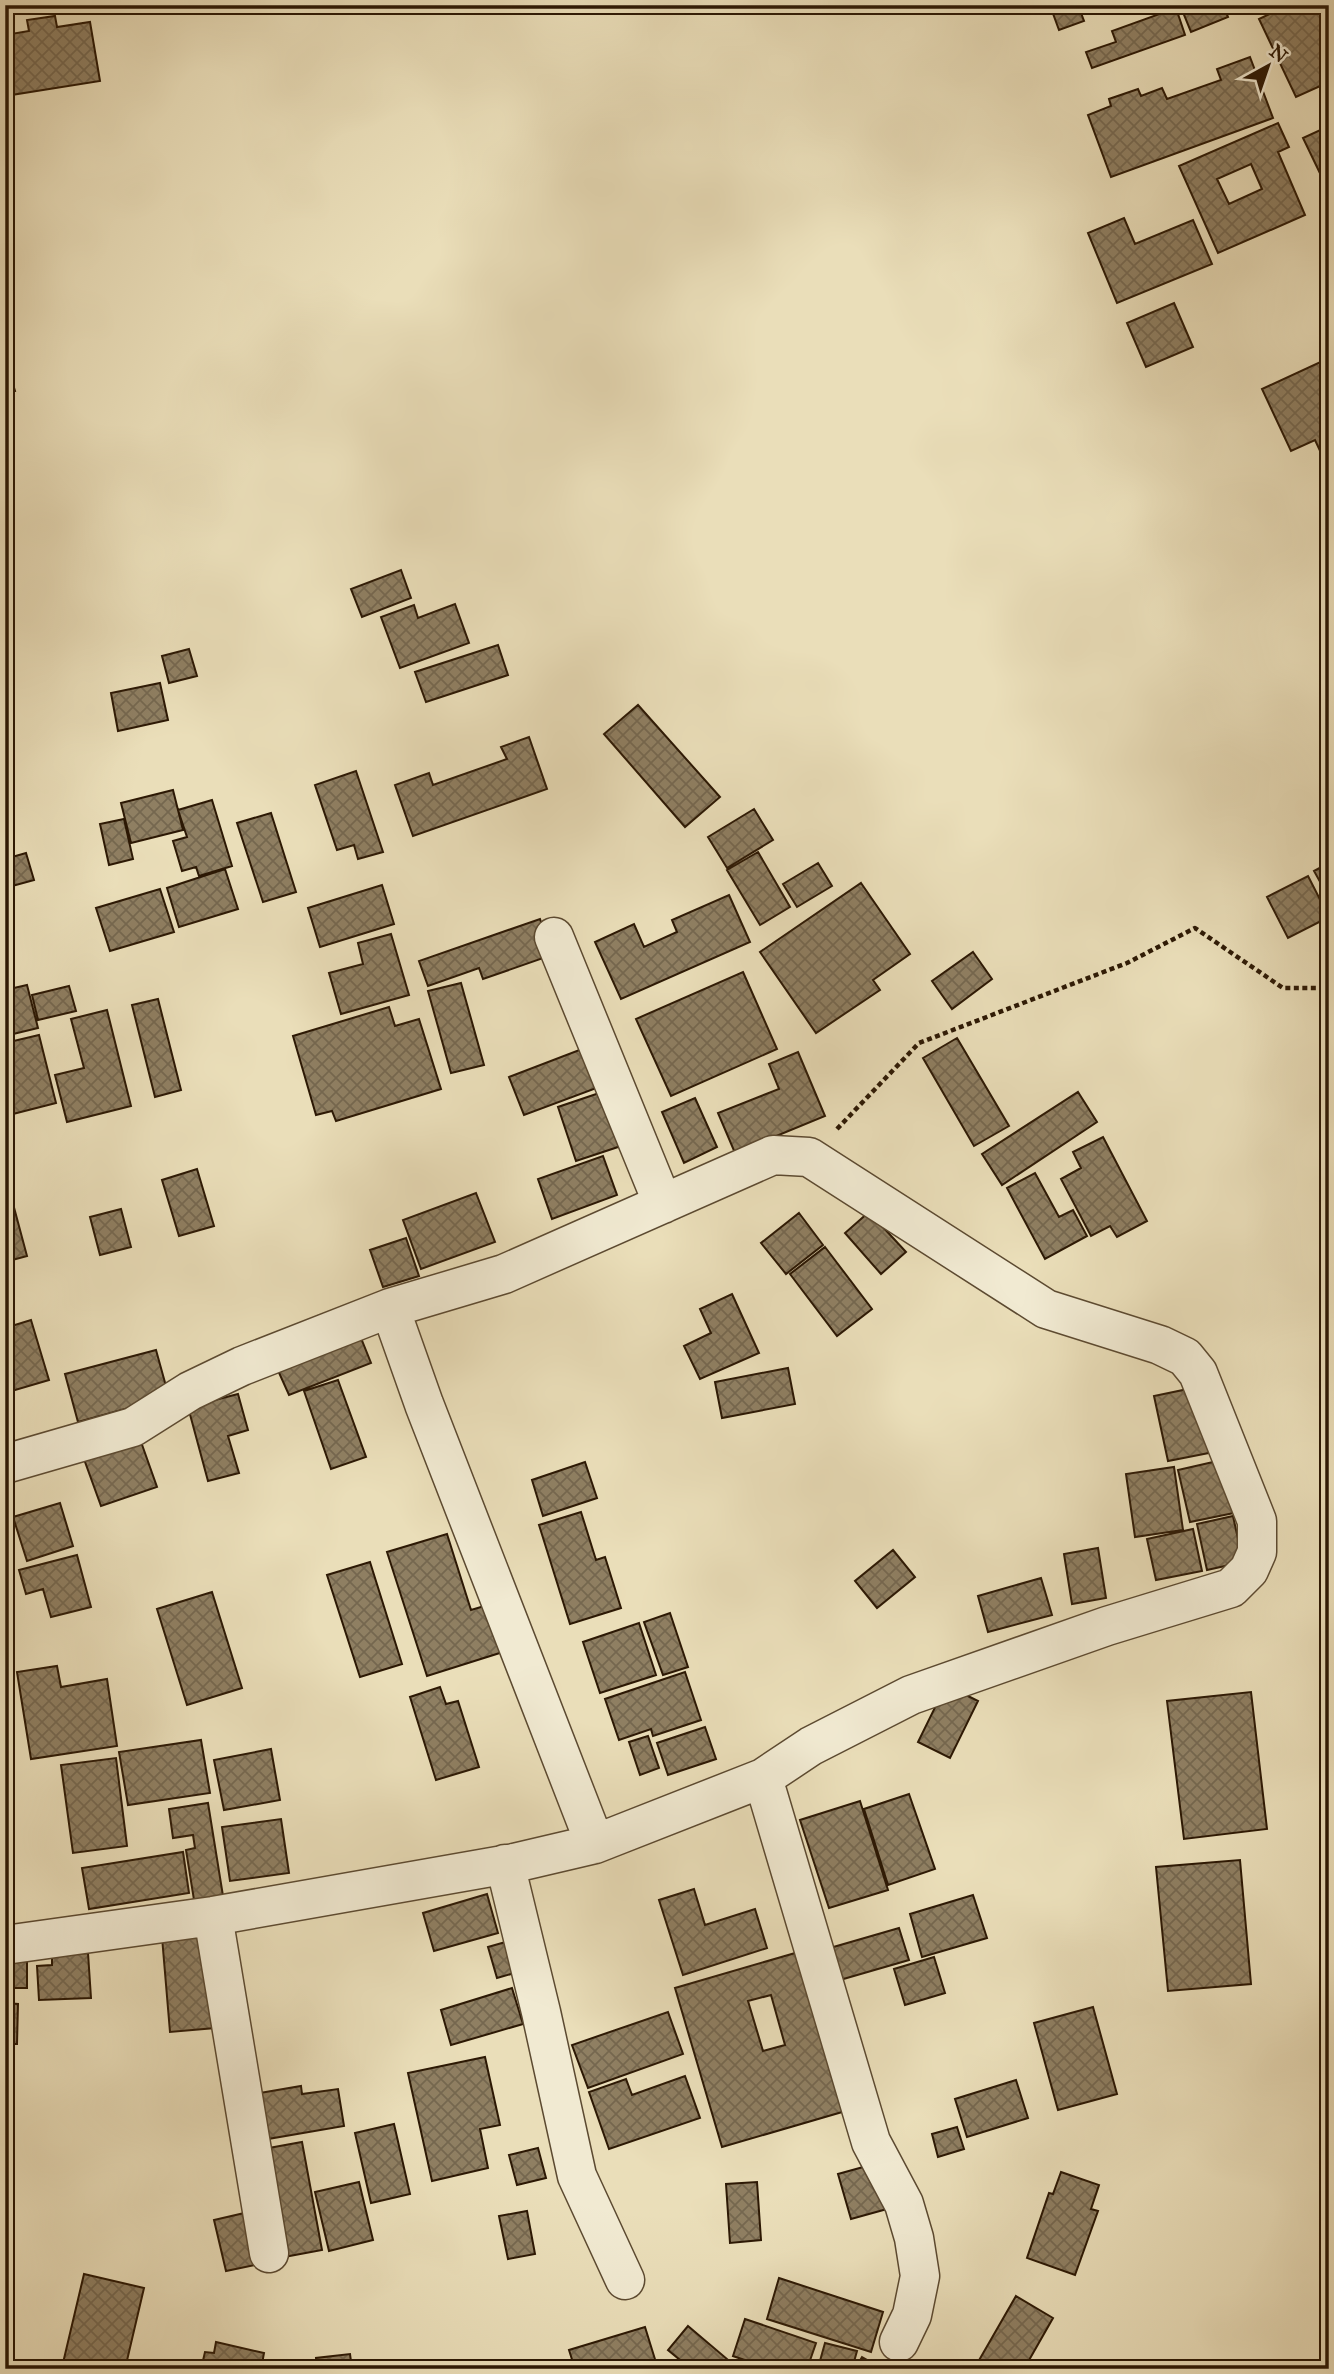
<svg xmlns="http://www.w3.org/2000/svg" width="1334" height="2374" viewBox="0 0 1334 2374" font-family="'IM FELL Great Primer',serif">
  <defs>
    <pattern id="building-cross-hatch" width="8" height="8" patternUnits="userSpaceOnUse" patternTransform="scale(1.75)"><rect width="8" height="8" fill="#8f7f62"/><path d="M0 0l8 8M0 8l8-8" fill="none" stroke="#75674f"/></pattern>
  </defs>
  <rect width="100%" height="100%" fill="#eadeb9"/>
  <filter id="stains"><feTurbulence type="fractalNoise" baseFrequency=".00286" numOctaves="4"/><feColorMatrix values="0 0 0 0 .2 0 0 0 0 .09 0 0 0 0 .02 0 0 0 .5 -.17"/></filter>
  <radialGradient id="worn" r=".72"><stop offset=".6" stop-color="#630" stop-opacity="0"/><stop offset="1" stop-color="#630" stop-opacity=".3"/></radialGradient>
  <path fill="url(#building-cross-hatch)" stroke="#2c1804" stroke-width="2" fill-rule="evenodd" d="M1058 5H1078L1084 21 1059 30 1051 8Z
    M1180 5H1223L1228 17 1191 32Z
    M1289 5H1329V82L1296 97 1259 19Z
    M1176 8 1185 35 1092 68 1086 52 1116 42 1112 31Z
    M55 16 57 27 90 22 100 81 5 96V35L29 31 27 20Z
    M1250 57 1273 118 1111 177 1088 115 1111 106 1109 99 1138 89 1141 96 1162 88 1167 99 1221 80 1217 69Z
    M1278 123 1289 147 1278 152 1305 215 1218 253 1179 166ZM1251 164 1262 189 1229 204 1217 179Z
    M1329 126V192L1303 138Z
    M1124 218 1135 244 1193 220 1212 264 1117 303 1088 233Z
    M1174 303 1193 347 1146 367 1127 323Z
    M5 357 15 391 5 393Z
    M1329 358V449L1321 453 1315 440 1291 451 1262 389Z
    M401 570 411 598 362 617 351 589Z
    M455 604 469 643 400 668 381 617 414 605 418 618Z
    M498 645 508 675 426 702 415 672Z
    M189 649 197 676 169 683 162 656Z
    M160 683 168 720 118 731 111 693Z
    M638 705 720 797 685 827 604 734Z
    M529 737 547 789 413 836 395 785 429 773 433 785 507 759 501 747Z
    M356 771 383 852 358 859 354 845 337 850 315 785Z
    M5 785 11 814 5 815Z
    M173 790 183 830 131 843 121 803Z
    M212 800 232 866 199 876 196 867 182 871 173 841 187 837 178 810Z
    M754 809 773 840 727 868 708 837Z
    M271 813 296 892 263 902 237 823Z
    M124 819 133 859 109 865 100 824Z
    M758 852 790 907 760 925 727 870Z
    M26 853 34 880 5 888V859Z
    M818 863 832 886 797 907 783 884Z
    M1329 863V898L1314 871Z
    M225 869 238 909 179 927 167 888Z
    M1308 876 1329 917 1288 938 1267 897Z
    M861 883 910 954 873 980 880 990 816 1033 760 952Z
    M382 885 394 924 320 947 308 908Z
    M160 889 174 932 110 951 96 908Z
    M729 895 750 942 621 999 595 942 634 924 644 947 677 932 672 920Z
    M540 919 552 955 483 979 479 968 428 986 419 961Z
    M391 934 409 995 341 1014 329 973 363 964 358 943Z
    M973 952 992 979 952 1009 932 981Z
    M743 972 777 1049 671 1096 636 1019Z
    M461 983 484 1065 451 1073 428 991Z
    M27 985 38 1028 5 1036V990Z
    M69 986 76 1011 38 1020 32 995Z
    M158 999 181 1090 155 1097 132 1005Z
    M389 1007 395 1026 419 1019 441 1089 336 1121 332 1111 316 1115 293 1036Z
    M107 1010 131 1106 67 1122 55 1075 84 1068 71 1019Z
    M39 1035 56 1103 9 1115 5 1100V1043Z
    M957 1038 1009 1126 974 1146 923 1058Z
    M595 1044 610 1083 524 1115 509 1077Z
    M798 1052 825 1116 735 1153 718 1113 779 1089 769 1064Z
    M611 1089 630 1143 576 1161 558 1107Z
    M1078 1092 1097 1122 1002 1185 982 1154Z
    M695 1098 717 1147 684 1163 662 1112Z
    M1103 1137 1147 1221 1117 1237 1110 1226 1091 1236 1061 1179 1081 1168 1073 1152Z
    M603 1156 617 1195 552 1219 538 1179Z
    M197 1169 214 1226 179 1236 162 1180Z
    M1035 1173 1059 1217 1073 1210 1087 1236 1045 1259 1007 1188Z
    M8 1185 27 1256 5 1262V1186Z
    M476 1193 495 1242 421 1269 403 1220Z
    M121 1209 131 1247 100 1255 90 1217Z
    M869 1212 906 1252 881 1274 845 1233Z
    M799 1213 823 1245 786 1274 761 1243Z
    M406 1238 419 1276 383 1287 370 1250Z
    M825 1247 872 1309 837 1336 790 1274Z
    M732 1294 759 1353 700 1379 684 1346 711 1333 700 1309Z
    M31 1320 49 1380 5 1393V1328Z
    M359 1333 371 1363 289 1395 276 1366Z
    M156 1350 169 1397 78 1422 65 1374Z
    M788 1368 795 1404 722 1418 715 1382Z
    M338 1380 366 1457 331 1469 304 1391Z
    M1188 1389 1214 1452 1168 1461 1154 1396Z
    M238 1394 248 1430 228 1436 239 1473 208 1481 188 1407Z
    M140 1439 157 1487 101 1506 84 1459Z
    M1222 1460 1234 1513 1190 1522 1178 1470Z
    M585 1462 597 1498 543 1516 532 1480Z
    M1174 1467 1183 1530 1135 1537 1126 1474Z
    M60 1503 73 1546 27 1561 13 1517Z
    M581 1512 596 1560 605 1557 621 1608 570 1624 539 1525Z
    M1233 1516 1243 1562 1207 1570 1197 1524Z
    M1193 1529 1202 1571 1156 1580 1147 1539Z
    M447 1534 471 1610 491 1604 506 1651 427 1676 387 1552Z
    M1098 1548 1106 1598 1072 1604 1064 1554Z
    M893 1550 915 1577 877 1608 855 1581Z
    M77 1555 91 1607 51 1617 43 1589 26 1594 19 1570Z
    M370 1562 402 1664 360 1677 327 1575Z
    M1041 1578 1052 1615 988 1632 978 1596Z
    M212 1592 242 1688 187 1705 157 1609Z
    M670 1613 688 1667 663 1675 644 1622Z
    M639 1623 656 1675 600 1693 583 1642Z
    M57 1666 61 1687 107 1679 117 1746 31 1759 17 1672Z
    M685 1672 701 1720 653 1736 651 1729 619 1740 605 1699Z
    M946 1685 978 1701 950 1758 918 1742Z
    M440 1687 446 1704 458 1701 479 1767 436 1780 410 1697Z
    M1251 1692 1267 1829 1184 1839 1167 1701Z
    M705 1727 716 1759 668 1775 657 1743Z
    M648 1736 659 1768 640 1775 629 1742Z
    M201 1740 210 1793 128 1805 119 1752Z
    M271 1749 280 1800 224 1810 214 1760Z
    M116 1758 127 1846 73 1853 61 1765Z
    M909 1794 935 1869 888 1885 864 1809Z
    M860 1801 888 1890 829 1908 800 1820Z
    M208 1803 223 1896 194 1900 186 1850 195 1848 193 1835 173 1838 169 1809Z
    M281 1819 289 1873 230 1881 222 1827Z
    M183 1852 189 1893 89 1909 82 1868Z
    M1240 1860 1251 1984 1168 1991 1156 1867Z
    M694 1889 705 1925 755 1909 767 1948 683 1975 659 1900Z
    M487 1894 498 1933 434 1951 423 1913Z
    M973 1895 987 1938 922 1957 910 1914Z
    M899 1928 909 1960 840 1980 830 1948Z
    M206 1933 215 2028 170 2032 162 1937Z
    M509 1941 518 1972 497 1978 488 1947Z
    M802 1951 849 2110 722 2147 675 1988ZM771 1995 785 2045 763 2051 748 2001Z
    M88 1953 91 1998 39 2000 37 1966 52 1965V1955Z
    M27 1954V1988H5V1955Z
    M934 1957 945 1993 905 2005 894 1969Z
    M512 1988 523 2024 451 2045 441 2010Z
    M5 2003 18 2004 17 2044H5Z
    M1093 2007 1117 2094 1058 2110 1034 2023Z
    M668 2012 683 2054 588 2088 572 2045Z
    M485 2057 500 2125 480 2129 488 2168 432 2181 408 2073Z
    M685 2076 700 2118 609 2149 589 2092 626 2079 632 2095Z
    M1016 2080 1028 2118 967 2137 955 2099Z
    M301 2086 302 2094 338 2089 344 2126 262 2140 254 2094Z
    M394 2124 410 2194 371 2203 355 2133Z
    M957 2127 964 2149 938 2157 932 2134Z
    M302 2142 322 2250 284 2257 263 2149Z
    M538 2148 546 2178 517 2185 509 2155Z
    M874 2164 887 2209 851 2219 838 2174Z
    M1061 2172 1099 2185 1091 2209 1098 2211 1075 2275 1027 2258 1049 2193 1053 2194Z
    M359 2182 373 2240 329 2251 315 2192Z
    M757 2182 761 2240 730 2243 726 2184Z
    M253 2211 264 2263 226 2271 214 2220Z
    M527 2211 535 2254 508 2259 499 2216Z
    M84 2274 144 2288 125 2369H87L63 2363Z
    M779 2278 883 2312 871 2352 767 2319Z
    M1016 2296 1053 2318 1024 2369H974Z
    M745 2319 816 2343 807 2369H771L733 2356Z
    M688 2326 727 2359 718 2369H691L668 2350Z
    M645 2327 658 2369H575L569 2350Z
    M216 2342 264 2353 261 2369H201L205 2352 214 2353Z
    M825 2343 857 2351 852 2369 818 2368Z
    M350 2354 352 2369H317L316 2358Z
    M862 2357 883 2369H855Z"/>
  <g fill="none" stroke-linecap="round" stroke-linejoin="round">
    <g stroke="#5c4a31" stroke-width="41">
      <path id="minor" d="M554 937 663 1204
        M5 1464 133 1427 190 1391 242 1366 390 1308
        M763 1778 871 2142 904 2204 914 2238 920 2276 912 2315 899 2342
        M505 1864 541 2012 577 2176 625 2280
        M213 1916 269 2253
        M5 1945 213 1916 514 1863 595 1844 763 1778 811 1746 911 1695 1107 1626 1231 1588 1249 1570 1257 1552V1521L1198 1373 1185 1357 1160 1345 1046 1309 809 1157 773 1155 504 1274 390 1308 424 1404 595 1844"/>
    </g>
    <path stroke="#2c1804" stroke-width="4.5" stroke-dasharray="5 3.5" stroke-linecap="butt" d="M837 1129 919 1043 1127 963 1195 928 1283 988H1329"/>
    <use href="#minor" stroke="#f1ead2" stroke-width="38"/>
  </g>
  <rect width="1334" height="2374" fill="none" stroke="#eadeb9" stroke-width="28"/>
  <rect x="7" y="7" width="1320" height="2360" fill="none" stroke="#2c1804" stroke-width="3.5"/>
  <rect x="14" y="14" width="1306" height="2346" fill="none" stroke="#2c1804" stroke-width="2"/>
  <g transform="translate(1268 66) rotate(40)" stroke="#f1ead2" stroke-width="5" paint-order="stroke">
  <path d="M0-5L12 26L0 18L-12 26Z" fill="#2c1804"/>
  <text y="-10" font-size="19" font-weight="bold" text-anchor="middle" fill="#2c1804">N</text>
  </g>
  <rect width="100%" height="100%" filter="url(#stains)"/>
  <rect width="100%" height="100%" fill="url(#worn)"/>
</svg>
